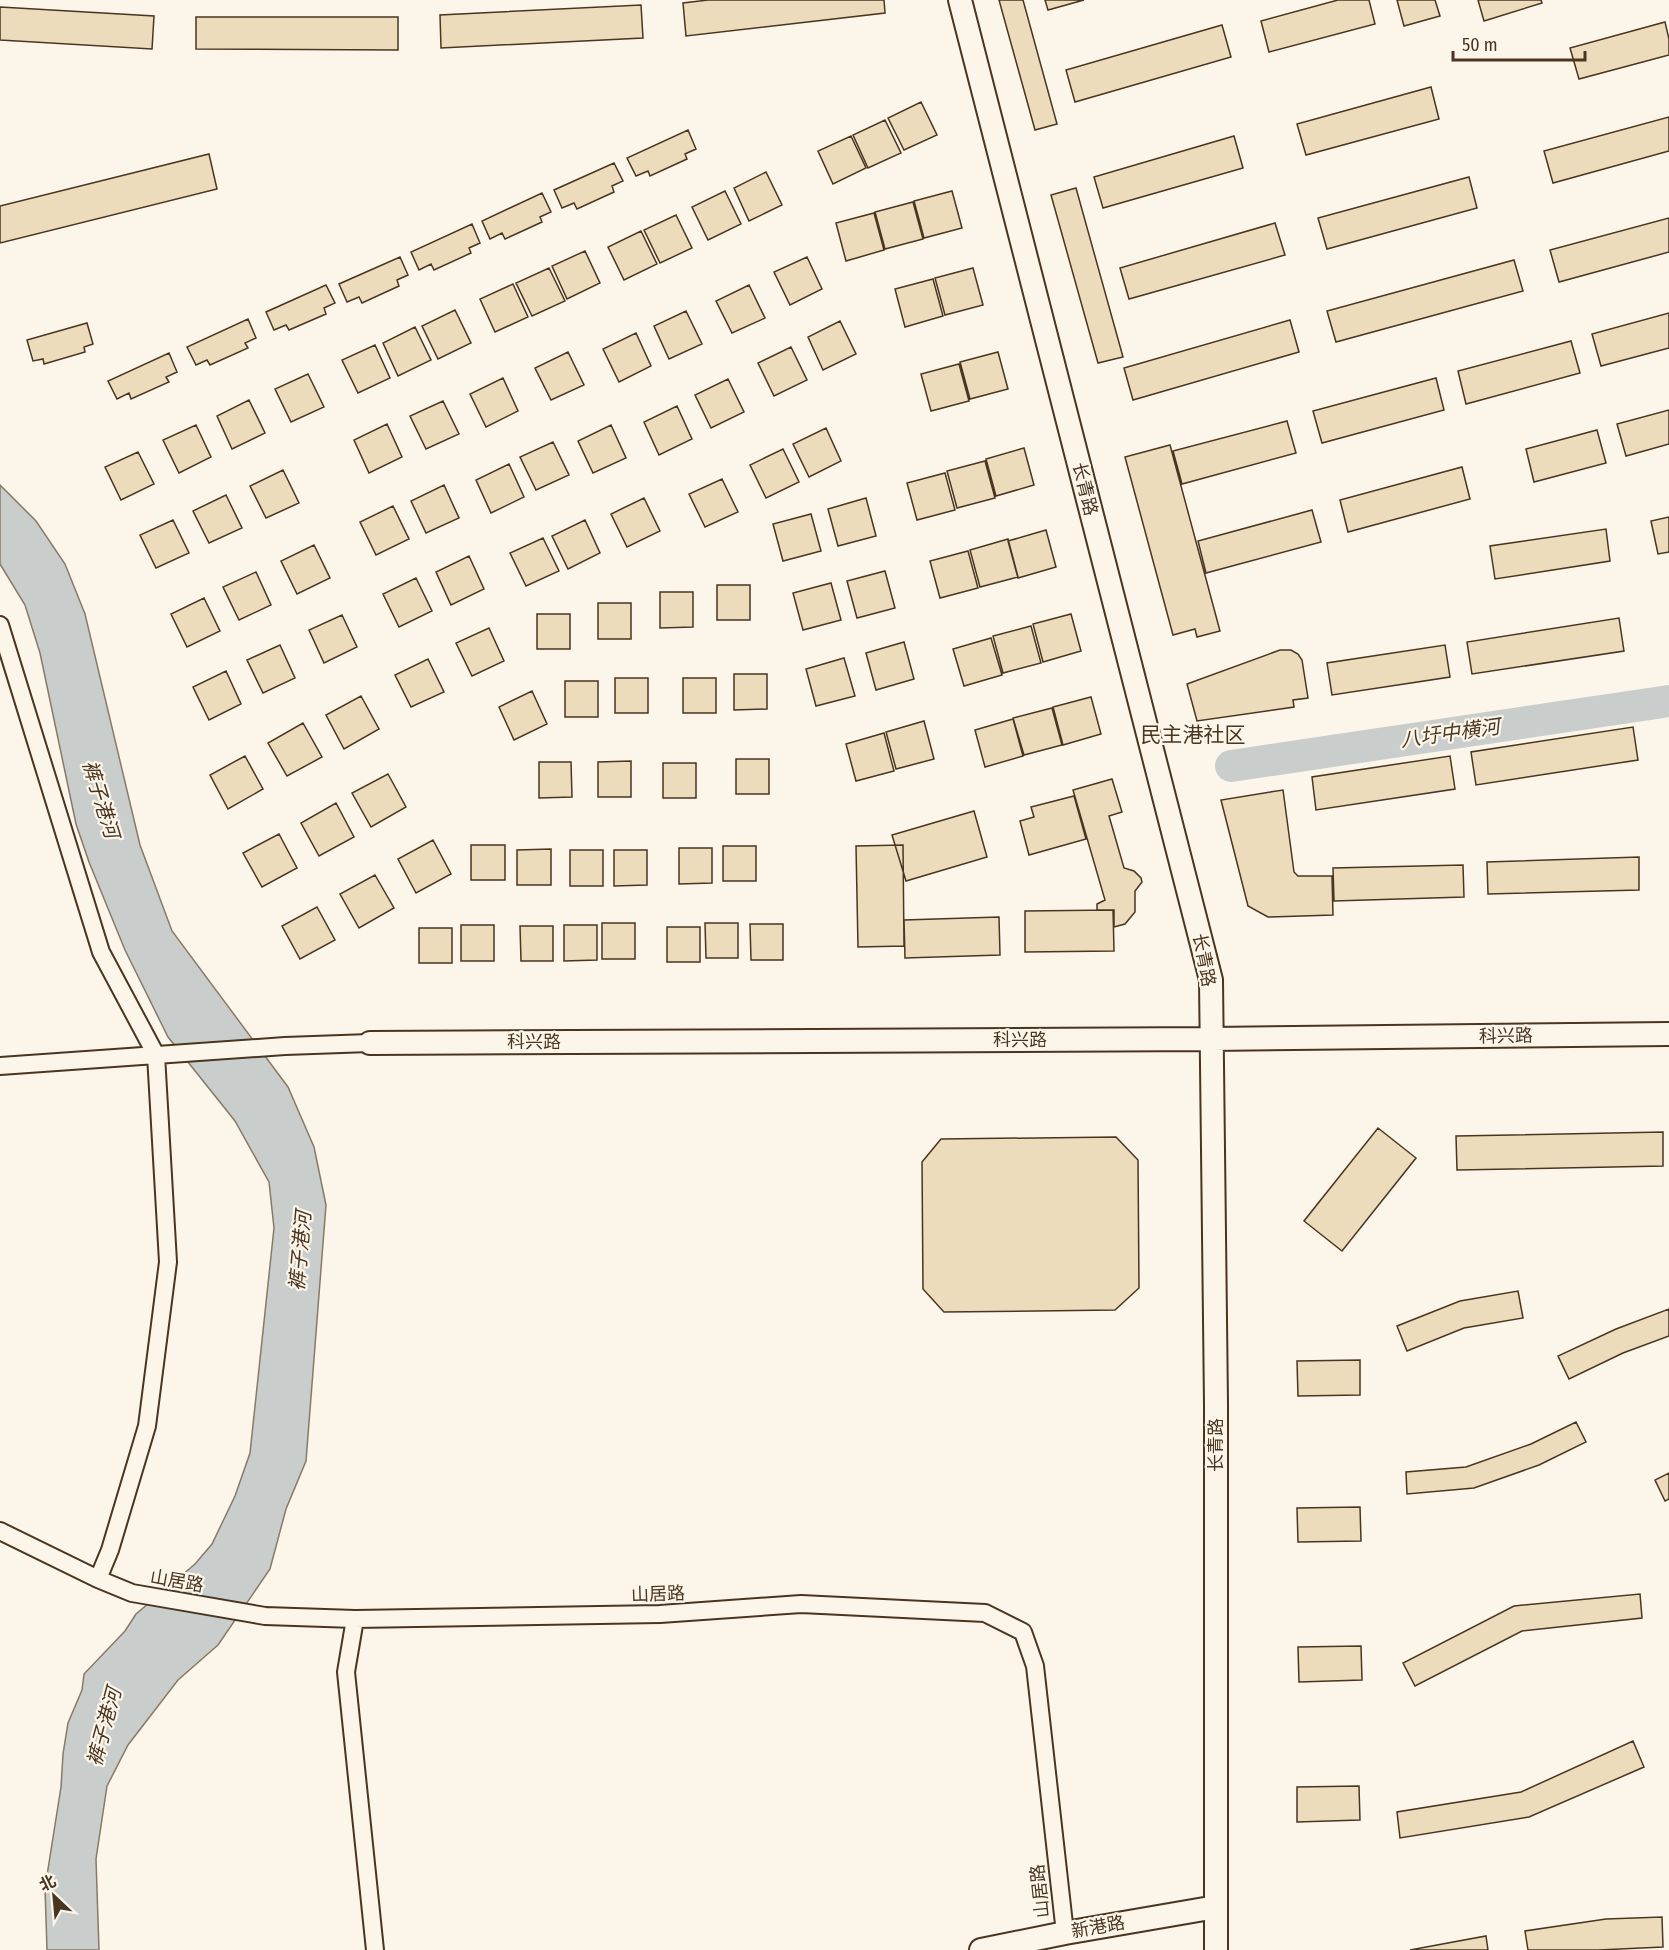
<svg xmlns="http://www.w3.org/2000/svg" width="1669" height="1950" viewBox="0 0 1669 1950" font-family="'Fira Sans Condensed','Noto Sans SC',sans-serif">
  <rect width="100%" height="100%" fill="#fbf6e9"/>
  <path fill="#c9cecd" stroke="#887966" stroke-width="1.5" d="M0 485 36 521 65 564 85 614 140 845 172 931 288 1087 314 1147 326 1205 306 1461 286 1509 270 1569 218 1645 178 1680 128 1745 107 1786 96 1859 99 1950H47L45 1888 61 1787 63 1754 68 1723 82 1690 84 1674 125 1631 136 1614 195 1564 212 1544 235 1496 250 1453 274 1228 269 1182 235 1121 168 1037 125 950 89 862 76 824 40 653 25 605 0 564Z"/>
  <g fill="none" stroke-linecap="round" stroke-linejoin="round">
    <path stroke="#c9cecd" stroke-width="32" d="M1231 766 1669 701"/>
  </g>
  <path fill="#ecdcbc" stroke="#4a3520" stroke-width="1.5" d="M708 0H884L885 13 686 36 683 3Z
    M999 0H1023L1057 124 1035 130Z
    M1045 0H1084L1048 10Z
    M1338 0H1369L1375 24 1269 52 1261 21Z
    M1397 0H1435L1440 16 1404 26Z
    M1478 0H1541L1542 3 1484 21Z
    M641 5 643 38 441 48 440 15Z
    M0 7 154 16 152 49 0 40Z
    M196 17H398V50L196 49Z
    M1665 22 1669 39V55L1579 79 1570 48Z
    M1222 25 1231 57 1075 102 1066 70Z
    M1431 87 1439 119 1306 155 1297 124Z
    M921 102 937 135 904 150 888 118Z
    M1669 117V151L1553 183 1544 151Z
    M885 120 901 153 868 168 853 135Z
    M688 130 696 149 685 154 687 159 650 176 648 171 636 176 627 158Z
    M851 136 866 168 833 184 818 151Z
    M1234 136 1243 168 1103 208 1094 177Z
    M209 154 217 189 0 243V206Z
    M614 163 623 181 612 186 614 192 577 209 574 203 562 208 554 190Z
    M766 172 782 205 749 221 734 188Z
    M1469 177 1477 208 1327 249 1318 218Z
    M1076 188 1123 357 1098 363 1051 195Z
    M725 191 741 224 708 240 692 207Z
    M952 191 962 228 924 238 914 201Z
    M542 193 551 212 540 217 542 222 505 239 502 233 490 239 482 221Z
    M913 202 923 239 885 249 875 212Z
    M874 213 884 250 846 261 836 223Z
    M676 215 692 248 660 263 644 230Z
    M1669 218V252L1559 282 1550 250Z
    M1275 223 1285 255 1129 299 1120 268Z
    M472 224 480 243 469 248 471 253 434 270 431 264 419 270 411 252Z
    M641 231 657 264 624 280 608 247Z
    M585 251 600 283 567 299 552 266Z
    M400 257 408 275 397 280 399 286 362 303 359 297 347 302 339 284Z
    M807 257 822 289 790 305 774 272Z
    M1514 260 1523 291 1336 342 1327 311Z
    M549 268 565 301 532 316 516 283Z
    M973 268 983 305 945 315 935 278Z
    M933 279 943 316 905 327 895 289Z
    M513 284 528 317 495 332 480 299Z
    M326 285 335 303 324 308 326 314 289 330 286 325 274 330 266 312Z
    M749 285 765 318 732 333 716 301Z
    M455 310 471 343 438 359 422 326Z
    M686 311 702 344 669 359 654 326Z
    M1669 313V348L1601 366 1592 334Z
    M248 319 256 338 245 343 248 348 210 365 207 360 196 365 187 347Z
    M1290 320 1299 352 1133 400 1124 368Z
    M840 321 856 354 823 370 808 337Z
    M87 323 93 344 84 347 85 352 44 364 43 359 33 361 27 340Z
    M415 327 431 360 398 376 383 343Z
    M636 333 651 366 619 382 603 349Z
    M1571 341 1580 373 1466 404 1458 371Z
    M375 345 390 378 358 393 342 360Z
    M791 347 807 380 774 396 758 363Z
    M568 352 584 385 551 400 535 368Z
    M998 352 1008 389 970 399 960 362Z
    M169 353 177 372 166 377 169 382 131 399 129 393 117 399 108 381Z
    M959 364 969 401 931 411 921 374Z
    M308 374 324 407 291 422 275 389Z
    M503 378 518 411 486 427 470 394Z
    M1436 378 1444 410 1322 443 1313 411Z
    M728 379 744 412 711 428 695 395Z
    M249 400 265 433 232 449 217 416Z
    M443 401 459 434 426 449 410 416Z
    M677 406 692 439 659 455 644 422Z
    M1669 410V444L1626 456 1617 424Z
    M1287 421 1296 453 1182 484 1173 451Z
    M387 424 402 457 369 473 354 440Z
    M196 425 211 457 179 473 163 440Z
    M611 425 626 458 593 473 578 441Z
    M826 428 841 461 809 477 793 444Z
    M1597 430 1606 463 1534 482 1526 449Z
    M553 442 569 475 536 490 520 457Z
    M1170 445 1220 631 1197 637 1195 629 1173 635 1125 457Z
    M1024 448 1034 485 996 496 986 459Z
    M783 449 799 482 766 498 750 465Z
    M138 452 154 484 121 500 105 467Z
    M985 461 995 498 957 508 947 471Z
    M509 464 524 497 491 513 476 480Z
    M1462 467 1470 499 1348 532 1340 500Z
    M283 470 299 503 266 518 250 486Z
    M945 473 955 510 917 520 907 483Z
    M722 479 738 512 705 527 689 494Z
    M444 485 459 518 426 533 411 501Z
    M226 495 242 528 209 543 193 511Z
    M644 498 660 531 627 547 611 514Z
    M866 498 876 536 838 546 828 509Z
    M393 506 409 539 376 555 360 522Z
    M1312 510 1321 542 1206 573 1198 541Z
    M811 514 821 551 783 561 773 524Z
    M1669 517V552L1658 554 1651 521Z
    M173 520 189 553 156 568 140 535Z
    M585 520 600 553 568 569 552 536Z
    M1606 529 1610 561 1495 579 1490 546Z
    M1046 530 1056 567 1018 578 1008 541Z
    M543 538 559 571 526 586 510 553Z
    M1008 539 1018 577 980 587 970 550Z
    M314 545 330 578 297 594 281 561Z
    M968 551 978 588 940 598 930 561Z
    M469 556 484 589 451 605 436 572Z
    M885 571 895 608 857 618 847 581Z
    M256 572 271 605 239 620 223 587Z
    M416 578 432 611 399 627 383 594Z
    M831 583 841 620 803 630 793 593Z
    M717 585H750V620H717Z
    M660 592H693V627L660 628Z
    M204 598 220 631 187 647 171 614Z
    M598 603H631V639H598Z
    M537 614H570V649H537Z
    M1071 614 1081 651 1043 662 1033 624Z
    M342 615 357 647 324 663 309 630Z
    M1619 618 1624 651 1472 674 1467 642Z
    M1031 626 1041 663 1003 673 993 636Z
    M489 628 504 661 472 676 456 643Z
    M991 638 1002 675 964 686 953 649Z
    M904 642 914 679 876 690 866 653Z
    M280 645 295 678 263 693 247 660Z
    M1445 645 1450 677 1332 695 1327 663Z
    M1280 650H1291L1298 654 1302 660 1308 698 1293 700 1294 707 1197 721 1187 684Z
    M844 658 855 696 816 706 806 669Z
    M428 659 444 692 411 707 395 675Z
    M226 671 241 704 209 720 193 687Z
    M734 674H767V709L734 710Z
    M615 678H648V713H615Z
    M683 678H716V713H683Z
    M565 681H598V717H565Z
    M532 691 547 724 514 740 499 707Z
    M361 696 379 729 344 749 326 715Z
    M1091 697 1101 734 1063 745 1053 707Z
    M1052 708 1062 745 1024 755 1013 718Z
    M1013 719 1023 756 985 767 975 730Z
    M924 721 934 759 896 769 886 732Z
    M303 723 322 757 287 776 268 743Z
    M1633 727 1638 760 1476 785 1471 752Z
    M884 733 894 771 856 781 846 744Z
    M245 756 263 789 228 809 210 775Z
    M1450 756 1455 789 1316 810 1312 777Z
    M736 759H769V794H736Z
    M631 761V797H598V762Z
    M539 762H571L572 797 539 798Z
    M663 763H696V798H663Z
    M388 774 406 807 371 827 352 793Z
    M1112 779 1122 812 1109 816 1124 868 1134 871 1141 878 1142 882 1135 891V912L1125 924 1114 927V910H1097V904L1105 900 1073 790Z
    M1283 790 1294 872 1298 876H1332L1333 915 1268 917 1248 906 1221 800Z
    M1074 796 1086 839 1029 855 1020 821 1034 817 1031 807Z
    M336 803 354 837 319 856 301 823Z
    M974 811 987 857 906 881 892 835Z
    M279 834 297 868 262 887 243 853Z
    M433 840 451 874 416 893 398 859Z
    M471 845H505V880H471Z
    M903 845 904 946 858 947 856 846Z
    M723 846H756V881H723Z
    M679 848H712V883L679 884Z
    M551 849V885H517V850Z
    M570 850H603V886H570Z
    M614 850H647V885L614 886Z
    M1639 857V890L1488 894 1487 862Z
    M1463 865 1464 897 1334 901 1333 868Z
    M375 875 394 908 359 928 340 894Z
    M317 907 335 940 300 959 282 926Z
    M1113 910 1114 951 1025 952V911Z
    M999 917 1000 955 905 958 904 920Z
    M602 923H635V959H602Z
    M705 923H738V958H706Z
    M750 924H783V960H751Z
    M461 925H494V961H461Z
    M564 925H597V960L564 961Z
    M520 926H553V961H521Z
    M667 927H700V962H667Z
    M419 928H452V963H419Z
    M1378 1128 1416 1158 1342 1251 1304 1221Z
    M1663 1132V1166L1457 1170 1456 1136Z
    M1116 1137 1138 1160 1139 1288 1115 1310 944 1312 923 1289 922 1162 941 1139Z
    M1518 1291 1523 1318 1464 1328 1407 1351 1397 1326 1460 1301Z
    M1669 1309V1336L1623 1353 1569 1379 1558 1356 1616 1329Z
    M1360 1360V1395L1298 1396 1297 1361Z
    M1576 1422 1586 1442 1539 1465 1474 1488 1407 1494 1406 1472 1466 1467 1531 1444Z
    M1669 1473V1499L1665 1501 1655 1480Z
    M1360 1507 1361 1541 1298 1542 1297 1508Z
    M1640 1594 1642 1618 1522 1631 1415 1686 1403 1663 1514 1606Z
    M1361 1646 1362 1680 1299 1682 1298 1647Z
    M1633 1741 1644 1767 1529 1817 1400 1838 1397 1812 1521 1792Z
    M1359 1786 1360 1820 1297 1822V1787Z
    M1662 1917 1663 1947 1598 1950H1528L1525 1931 1606 1919Z
    M1486 1936 1488 1950H1410Z"/>
  <g fill="none" stroke-linecap="round" stroke-linejoin="round">
    <g stroke="#4a3520" stroke-width="20">
      <path id="street" d="M0 625 101 952 156 1055 168 1262 147 1426 110 1550 98 1579
        M0 1066 285 1046 370 1043
        M0 1531 98 1579 132 1593 265 1616 355 1619 660 1614 801 1604 985 1613 1023 1632 1035 1666 1065 1933
        M355 1619 346 1672 375 1950"/>
    </g>
    <g stroke="#4a3520" stroke-width="26">
      <path id="secondary" d="M960 0 1211 980 1216 1404V1950
        M370 1043 1212 1039 1669 1034
        M981 1950 1065 1933 1216 1907"/>
    </g>
    <use href="#street" stroke="#fbf6e9" stroke-width="16"/>
    <use href="#secondary" stroke="#fbf6e9" stroke-width="22"/>
  </g>
  <g text-anchor="middle" stroke-width="4.5" stroke-linejoin="round" paint-order="stroke">
    <g font-size="18" fill="#4a3520" stroke="#fbf6e9">
      <text transform="translate(1085 489) rotate(76)" y="6">长青路</text>
      <text transform="translate(1204 960) rotate(79)" y="6">长青路</text>
      <text transform="translate(1506 1036) rotate(-1)" y="6">科兴路</text>
      <text x="1020" y="1046">科兴路</text>
      <text x="534" y="1048">科兴路</text>
      <text transform="translate(1216 1445) rotate(-90)" y="6">长青路</text>
      <text transform="translate(177 1581) rotate(10)" y="6">山居路</text>
      <text transform="translate(658 1594) rotate(-2)" y="6">山居路</text>
      <text transform="translate(1040 1891) rotate(-96)" y="6">山居路</text>
      <text transform="translate(1098 1927) rotate(-10)" y="6">新港路</text>
    </g>
    <g font-size="20" font-style="italic" fill="#4a3520" stroke="#fbf6e9">
      <text transform="translate(1450 733) rotate(-8)" y="7">八圩中横河</text>
      <text transform="translate(101 799) rotate(73)" y="7">裤子港河</text>
      <text transform="translate(300 1251) rotate(-85)" y="7">裤子港河</text>
      <text transform="translate(104 1727) rotate(-75)" y="7">裤子港河</text>
    </g>
    <g font-size="21" fill="#4a3520" stroke="#fbf6e9">
      <text x="1193" y="742">民主港社区</text>
    </g>
  </g>
  <g transform="translate(54 1896) rotate(334)" stroke="#fbf6e9" stroke-width="4.5" paint-order="stroke">
  <path d="M0-4.5L10 22L0 15L-10 22Z" fill="#4a3520"/>
  <text y="-9" font-size="16" font-weight="bold" text-anchor="middle" fill="#4a3520">北</text>
  </g>
  <path d="M1453 51v9h132v-9" fill="none" stroke="#4a3520" stroke-width="3"/>
  <text x="1462" y="51" font-size="18" fill="#4a3520" stroke="#fbf6e9" stroke-width="4.5" paint-order="stroke">50 m</text>
</svg>
